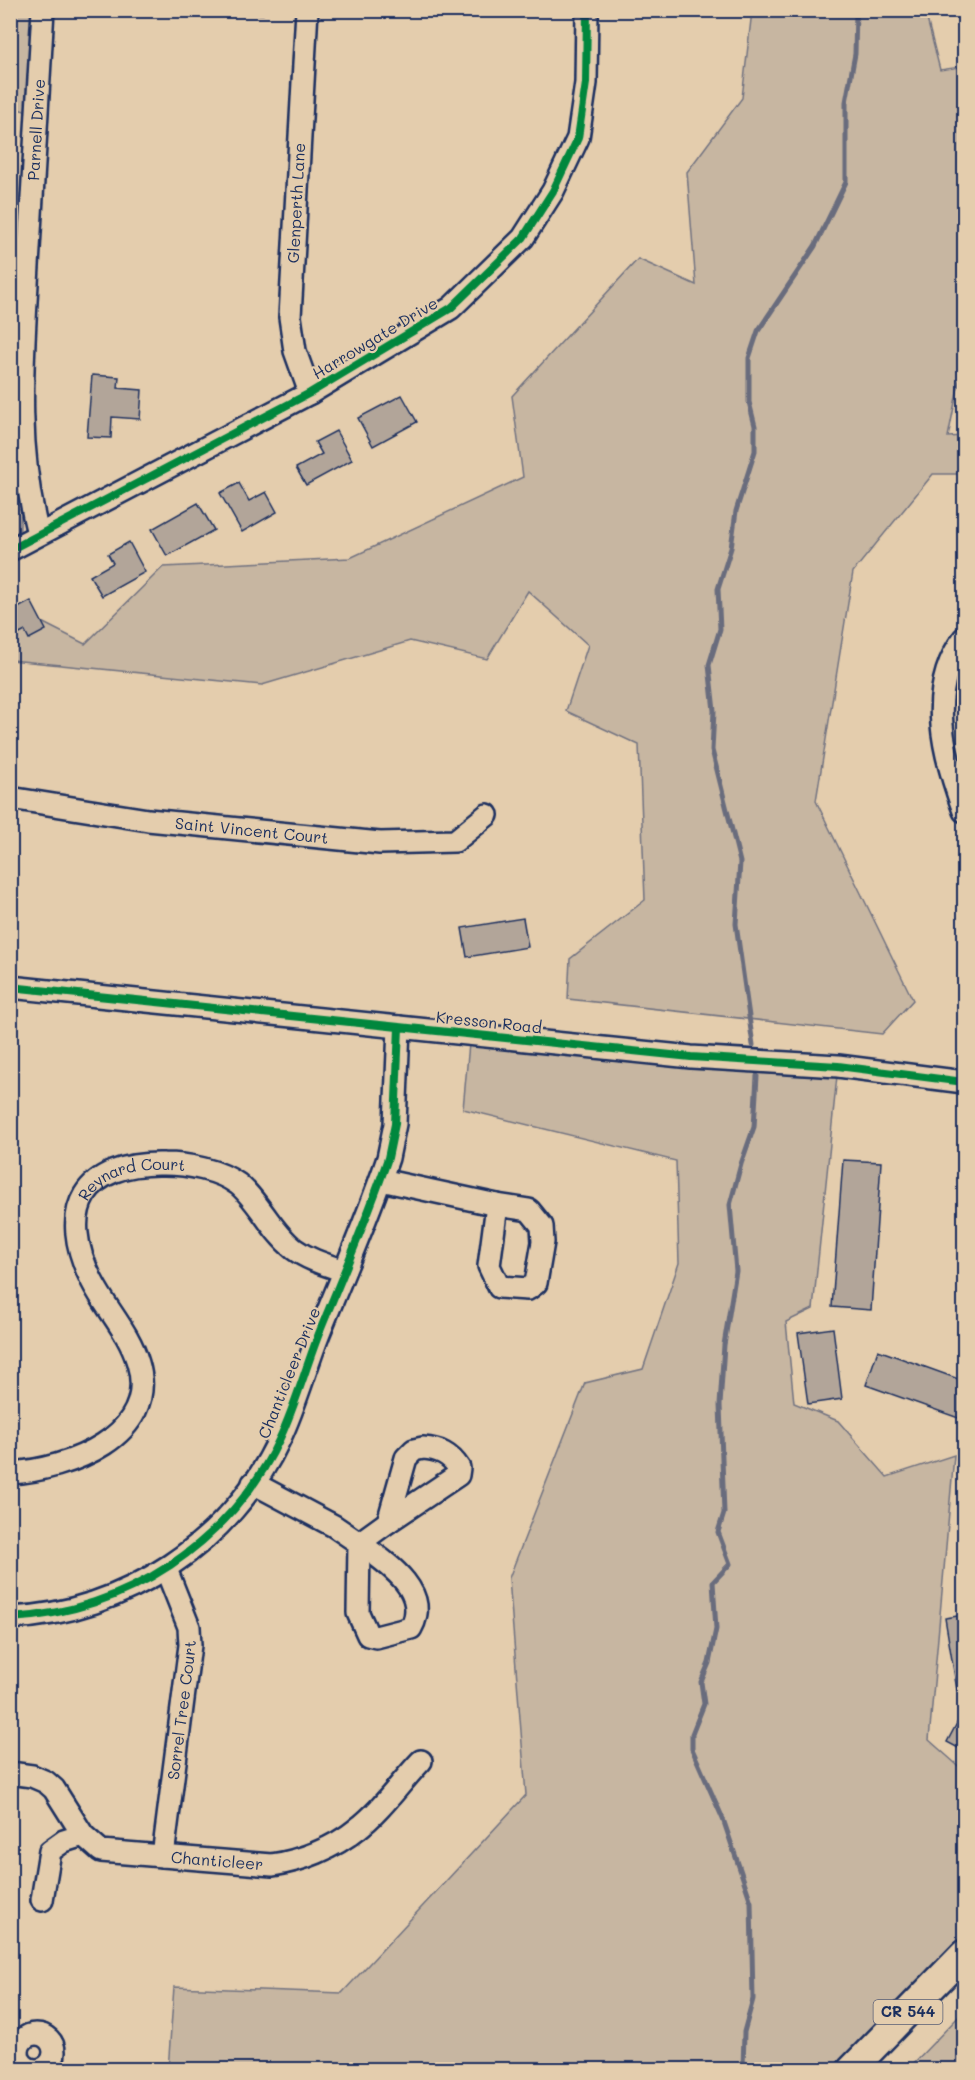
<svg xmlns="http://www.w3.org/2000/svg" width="975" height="2080" viewBox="0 0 975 2080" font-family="Mali,sans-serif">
  <rect width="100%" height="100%" fill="#e4cdad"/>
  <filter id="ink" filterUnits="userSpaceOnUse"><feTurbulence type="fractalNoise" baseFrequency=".0167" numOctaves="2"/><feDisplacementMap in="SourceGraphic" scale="12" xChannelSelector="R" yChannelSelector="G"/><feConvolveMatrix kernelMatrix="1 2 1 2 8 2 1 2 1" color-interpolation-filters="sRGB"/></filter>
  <g filter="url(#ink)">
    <path fill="#c7b6a1" stroke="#717280" stroke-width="1.5" d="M10 11H35L38 115 11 107Z
      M752 11H925L940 70 960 67 964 168V357L948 437 964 436V474H933L853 572 816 801 913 1000 882 1034 568 999 570 959 645 900 639 745 566 711 588 645 528 591 487 659 410 641 262 685 11 660 10 606 85 644 163 567 350 558 523 477 512 396 638 259 696 285 687 172 742 98Z
      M11 490H22L19 544 11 549Z
      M470 1033 838 1066 813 1309 786 1322 794 1403 838 1421 887 1477 954 1455 929 1740 964 1771V1954L852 2069 168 2070 174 1987 342 1993 526 1795 509 1578 585 1383 643 1369 679 1263 676 1161 463 1109Z
      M964 2011V2069H908Z"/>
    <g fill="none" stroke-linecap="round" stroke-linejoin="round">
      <path stroke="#696c7d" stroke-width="5" d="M753 1045 736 924 740 862 712 750 714 711 709 665 720 629 718 589 731 548 736 511 755 451V426L749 402V358L758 331 815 246 846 182V102L855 54 856 10
        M743 2070 744 2032 753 1999 751 1902 723 1819 692 1749V1734L704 1704 701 1682 709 1663 716 1629 713 1582 730 1564 718 1532 724 1513 720 1405 724 1345 736 1271 730 1205 741 1164 754 1127 757 1076"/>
    </g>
    <path fill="#b2a599" stroke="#1b2f5e" stroke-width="1.5" d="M236 10H263V14L236 13Z
      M92 375 119 377 118 388 142 390 140 419 112 417 111 438 87 437Z
      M402 395 417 422 373 446 358 418Z
      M336 431 352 460 306 485 296 468 322 454 315 442Z
      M239 483 249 501 266 492 277 512 242 532 220 493Z
      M198 503 214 530 167 556 152 529Z
      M129 542 145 572 102 596 90 576 113 563 108 554Z
      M31 601 46 630 29 639 25 631 16 636 10 626V612Z
      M523 918 528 947 467 957 462 928Z
      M843 1160 881 1162 871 1310 832 1307Z
      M833 1328 842 1399 808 1404 798 1333Z
      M878 1350 964 1381V1420L866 1385Z
      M964 1615V1689L957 1690 945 1618Z
      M964 1710V1751L947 1742Z"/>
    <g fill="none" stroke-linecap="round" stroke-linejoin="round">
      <g stroke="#1b2f5e" stroke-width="26">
        <g id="minor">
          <path d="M307 10 290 317 295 351 310 393"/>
          <path id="s1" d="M38 534C15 442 23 359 28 266 33 181 38 96 43 10"/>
          <path d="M10 550 310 393 451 308 523 238 553 191 578 138 586 83 587 10"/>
          <path d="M964 638C925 690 944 757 964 811"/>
          <path id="s2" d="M10 798 148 820 380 843 455 841 487 815"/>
          <path d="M10 987 691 1057 838 1066 964 1082"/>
          <path d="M381 1180 497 1205"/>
          <path d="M497 1205 529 1210 542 1226 543 1242 536 1283 528 1289 499 1287 489 1266Z"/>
          <path d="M423 1448C439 1449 450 1454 459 1468L458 1475 388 1522 406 1458 414 1450Z"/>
          <path id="s3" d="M10 1473C67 1470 160 1436 138 1363 129 1332 106 1309 92 1281 56 1209 84 1162 164 1164 188 1164 219 1170 238 1184 259 1201 271 1231 294 1249 309 1260 327 1265 344 1271"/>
          <path d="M253 1483 334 1526 359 1543 388 1522"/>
          <path d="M359 1543C384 1561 432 1591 411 1628L376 1637 368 1635 358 1613Z"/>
          <path d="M10 1618C125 1613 232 1542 280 1438 296 1404 306 1366 320 1331 343 1274 368 1217 388 1158L395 1124 399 1027"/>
          <path id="s4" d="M10 1773 32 1776 46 1782 54 1789 83 1835 101 1851 272 1865C301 1861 334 1848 357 1829 381 1811 400 1783 421 1761"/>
          <path id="s5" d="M163 1856 190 1645 189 1627 166 1569"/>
          <path d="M42 1900 50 1851 64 1841 83 1835"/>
          <circle cx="36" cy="2052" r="18"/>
        </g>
      </g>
      <g stroke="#1b2f5e" stroke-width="32">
        <path id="major" d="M851 2070 964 1954"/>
      </g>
      <use href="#minor" stroke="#e4cdad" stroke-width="21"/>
      <use href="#major" stroke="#e4cdad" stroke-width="27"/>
      <g stroke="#e4cdad" stroke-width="11">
        <path id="cycleway" d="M10 550 310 393 451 308 523 238 553 191 578 138 586 83 587 10
          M10 987 691 1057 838 1066 964 1082
          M10 1618C125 1613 232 1542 280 1438 296 1404 306 1366 320 1331 343 1274 368 1217 388 1158L395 1124 399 1027"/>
      </g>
      <use href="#cycleway" stroke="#00873e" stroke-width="8"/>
    </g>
  </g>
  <g text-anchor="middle" stroke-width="4.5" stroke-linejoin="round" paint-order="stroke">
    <rect fill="#e4cdad" stroke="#575e76" stroke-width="1.5" x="873.5" y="2000" width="69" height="24" rx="4.5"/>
    <g font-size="15" font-weight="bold" fill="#1b2f5e">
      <text x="908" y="2017">CR 544</text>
    </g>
    <g font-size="16" fill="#1b2f5e" stroke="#e4cdad">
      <text dy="6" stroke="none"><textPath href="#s1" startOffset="406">Parnell Drive</textPath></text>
      <text transform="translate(296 203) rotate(-87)" y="6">Glenperth Lane</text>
      <text transform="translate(375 338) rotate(-31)" y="6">Harrowgate Drive</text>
      <text dy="6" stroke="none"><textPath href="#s2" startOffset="244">Saint Vincent Court</textPath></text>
      <text transform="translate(489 1022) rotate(6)" y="6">Kresson Road</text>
      <text dy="6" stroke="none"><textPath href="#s3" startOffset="432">Reynard Court</textPath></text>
      <text transform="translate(289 1373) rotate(-68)" y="6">Chanticleer Drive</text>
      <text dy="6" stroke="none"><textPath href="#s5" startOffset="147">Sorrel Tree Court</textPath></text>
      <text dy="6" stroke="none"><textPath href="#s4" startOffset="243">Chanticleer</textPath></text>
    </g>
  </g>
  <rect width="975" height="2080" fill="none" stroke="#e4cdad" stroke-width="36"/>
  <rect x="18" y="18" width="939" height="2044" fill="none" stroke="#1b2f5e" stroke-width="2" filter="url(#ink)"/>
</svg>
